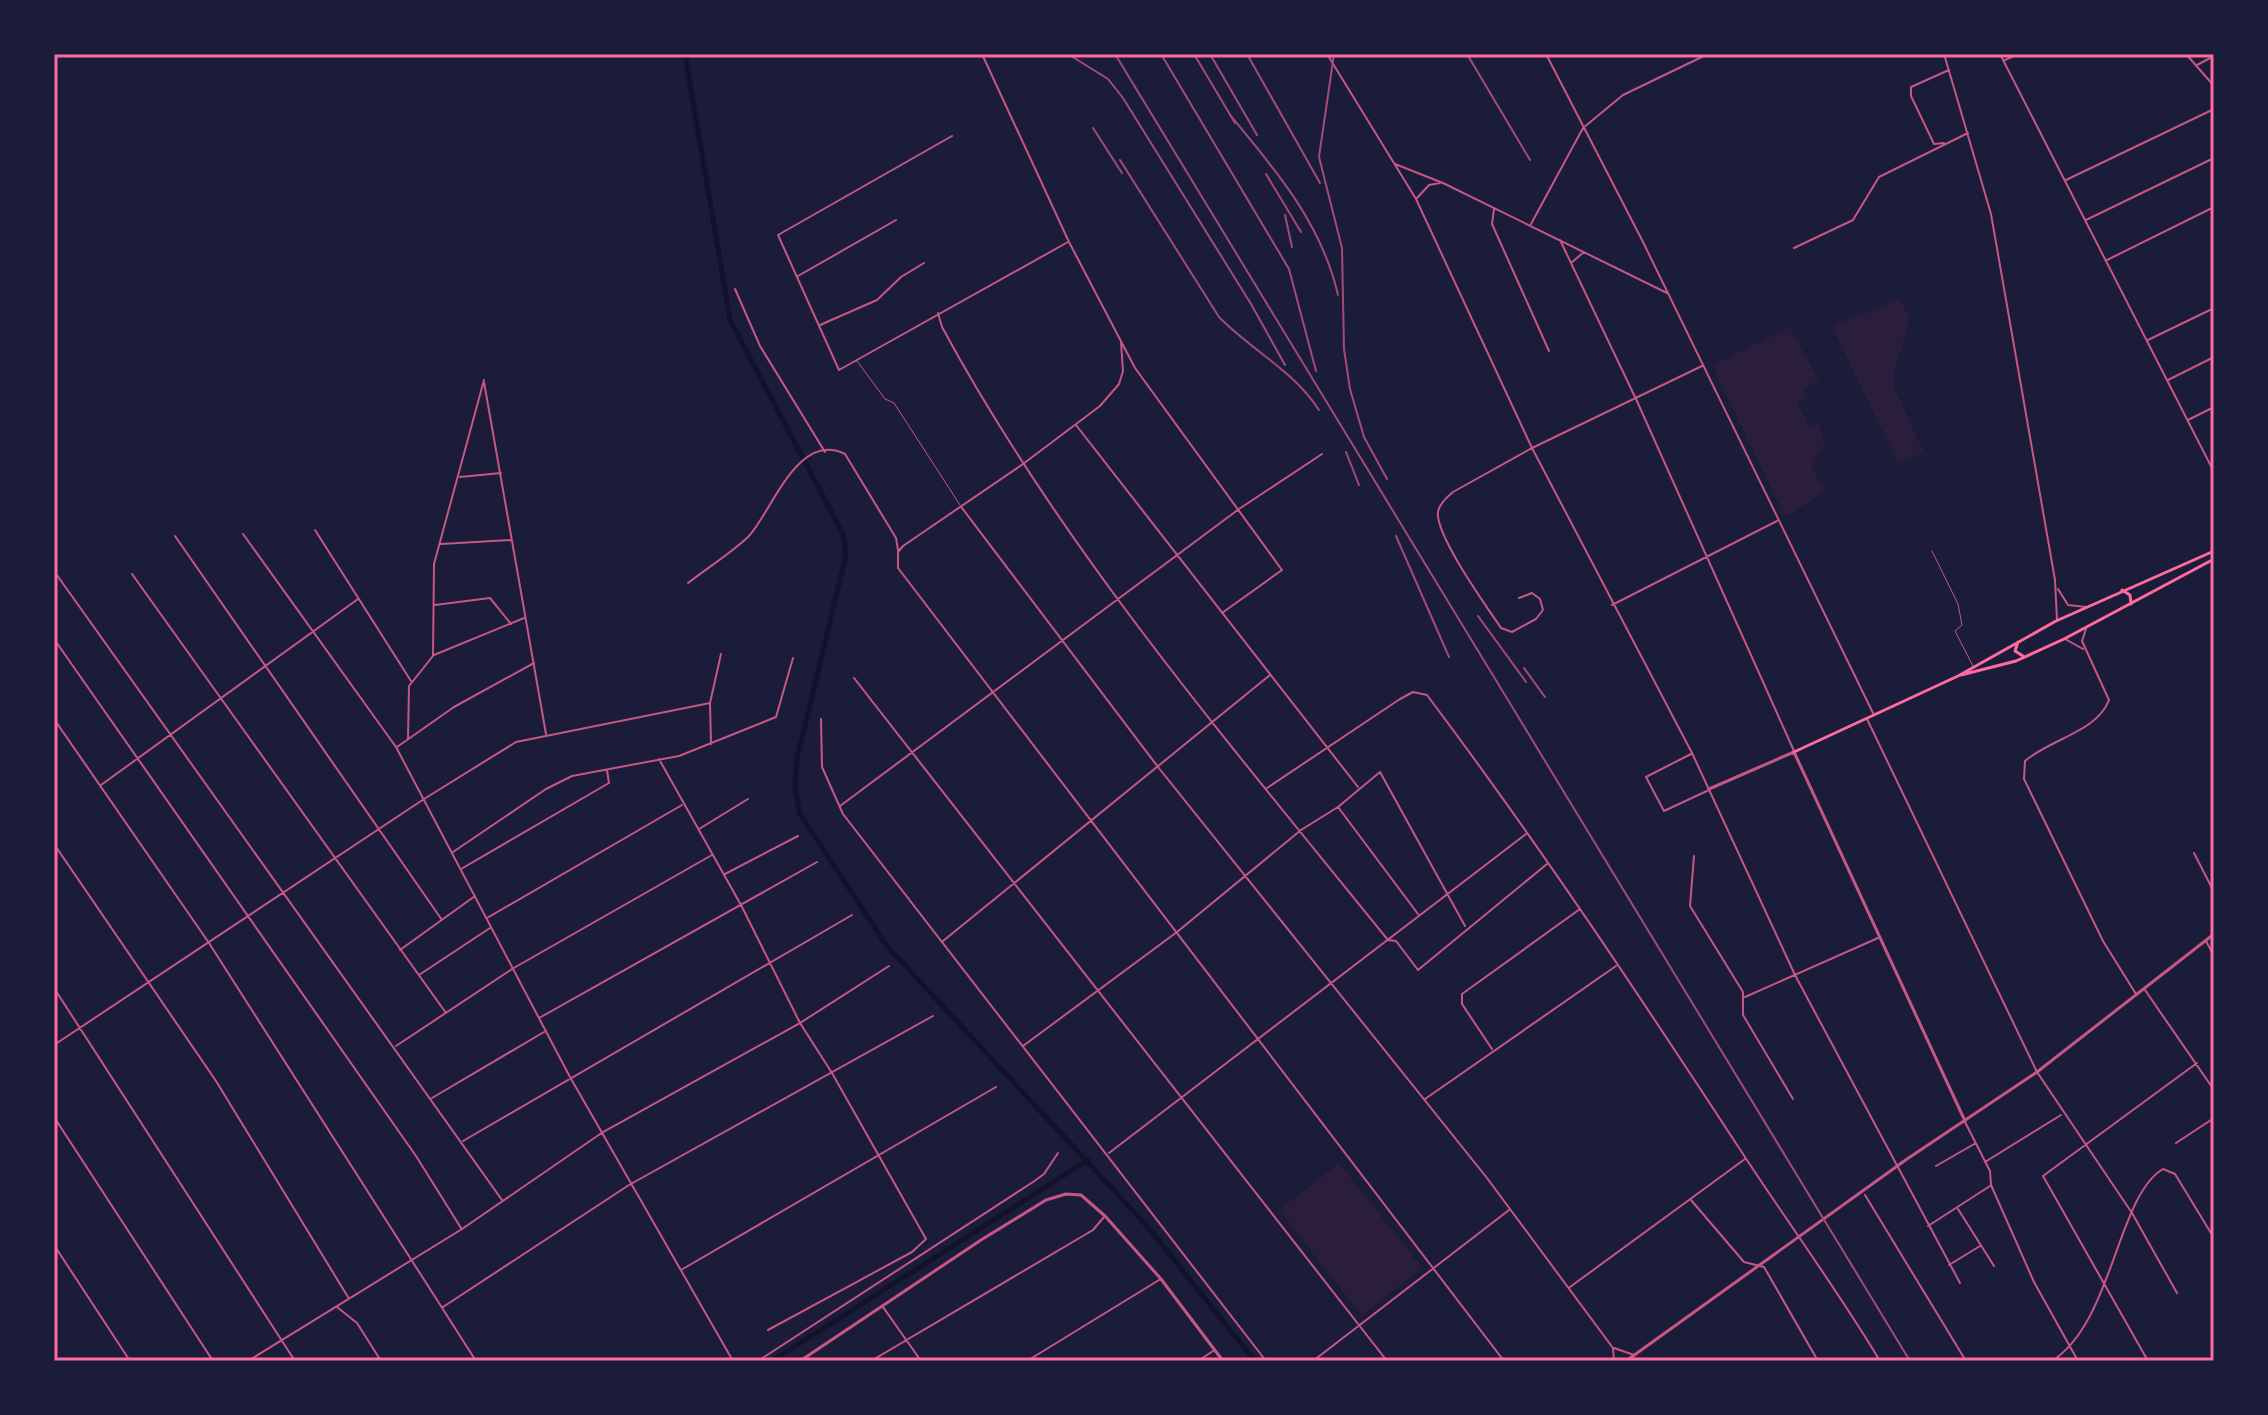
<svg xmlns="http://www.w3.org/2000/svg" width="2268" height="1415" viewBox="0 0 2268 1415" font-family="Arial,sans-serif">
  <rect width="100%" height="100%" fill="#1b1b3a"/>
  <path fill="#2a1e3b" d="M1900 299 1910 318 1895 369V390L1924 452 1898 464 1832 326Z
    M1790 327 1819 381 1804 388 1807 397 1797 402 1809 426 1818 422 1825 442 1812 467 1825 492 1788 515 1783 513 1712 365Z
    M1339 1163 1422 1268 1362 1316 1279 1210Z"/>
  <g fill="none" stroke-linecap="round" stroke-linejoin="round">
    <path stroke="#12122b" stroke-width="5" d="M685 54 730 320 843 534 846 555 797 759 795 787 800 814 886 945 1147 1226 1255 1361
      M772 1361 1088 1160"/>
    <path stroke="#c65784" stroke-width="1" d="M857 361 885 399 894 403 960 505
      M1932 551 1958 604 1962 625 1955 631 1973 666"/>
    <path stroke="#c65784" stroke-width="2" d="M982 54 1069 242 1135 368 1282 570 1222 613
      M1327 54 1416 199 1532 448 1692 753 1795 975 1960 1283
      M1546 54 1642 240 1873 713
      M1944 54 1991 214 2055 580 2057 620
      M2000 54 2214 472
      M2186 54 2214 86
      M2005 60 2018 54
      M2197 65 2214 56
      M952 136 778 235 839 370 1068 242
      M1944 143 1934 144 1911 96V87L1949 70
      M1395 164 1443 183 1667 293
      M2066 180 2214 109
      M1417 198 1429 185 1440 183
      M1494 209 1492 224 1549 351
      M2086 220 2214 158
      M1531 224 1583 128 1623 95 1708 54
      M1560 240 1636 399 1794 751
      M1794 248 1853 220 1879 177 1968 133
      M2107 260 2214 207
      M1571 263 1584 252
      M798 276 896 220
      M735 289 760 346 825 452
      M938 313 942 327C1062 549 1230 744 1388 940L1396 941 1418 970 1547 864
      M820 325 877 300 901 277 924 263
      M2148 340 2214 308
      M1121 342 1123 371 1119 384 1100 406 1023 464 903 546 898 552V568L1504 1361
      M2168 380 2214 357
      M484 382 546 734
      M2188 420 2214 407
      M1076 425 1358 787
      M460 477 501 473
      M962 508 1158 767 1487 1178 1613 1348 1614 1361
      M315 530 411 681
      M243 534 396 747 570 1077 733 1361
      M175 536 442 920
      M441 544 511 540
      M54 571 502 1200
      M132 574 446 1013
      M688 583C707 568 730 554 748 537 771 514 797 430 845 454L896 538 898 550
      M2058 589 2068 605 2086 607
      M1519 598 1532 593 1540 599 1543 610 1536 619 1512 632 1501 628C1487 607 1435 535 1438 512 1439 504 1447 497 1453 492L1532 448 1702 366
      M435 605 490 598 511 624
      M1612 605 1777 521
      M2086 629 2082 641 2109 700C2097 732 2050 739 2025 761L2024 779 2103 941 2136 994
      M54 639 416 1156 461 1228
      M2065 639 2083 649
      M434 655 524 618
      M854 678 1387 1361
      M54 719 209 943 476 1361
      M821 719 822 767 843 814 1266 1361
      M1867 719 2037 1072 2132 1213 2177 1293
      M408 739 409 686 433 656 434 564 484 380
      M711 744 710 703 721 654
      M397 747 454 707 534 663
      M1691 754 1646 777 1664 811 1709 790
      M659 759 741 905 800 1023 832 1073 926 1239 912 1252 768 1330
      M101 785 358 599
      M1267 788 1400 699 1413 692 1427 695C1539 844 1641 998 1743 1154 1788 1223 1837 1289 1880 1361
      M840 806 1239 509 1322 454
      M699 829 748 799
      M54 844 216 1081 348 1297
      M453 852 546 789 572 776 679 756 776 717 793 658
      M2194 853 2214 892
      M1694 856 1690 906 1743 992V1015L1793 1099
      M461 869 609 783 607 770
      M725 874 798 836
      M1418 914 1338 807 1380 772 1465 926
      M487 918 682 805
      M943 941 1270 675
      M2206 941 2214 956
      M400 950 475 896
      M419 975 490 928
      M54 988 295 1361
      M2145 990 2214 1090
      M1745 997 1878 938
      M539 1018 817 862
      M54 1045 424 799 516 742 710 703
      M396 1046 512 969 712 855
      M1023 1046 1177 932 1301 830 1338 807
      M1492 1049 1462 1004V994L1580 909
      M432 1098 544 1032
      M1425 1099 1616 966
      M54 1117 213 1361
      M1965 1122 1990 1171 1991 1185 2034 1282 2078 1361
      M463 1141 852 915
      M2176 1143 2214 1118
      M1109 1153 1526 834
      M1985 1162 2061 1115
      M1936 1166 1976 1143
      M1865 1195 1966 1361
      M1691 1200 1744 1262 1764 1267 1818 1361
      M1958 1209 1994 1266
      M1928 1226 1990 1186
      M54 1245 130 1361
      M1949 1265 1980 1246
      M681 1270 996 1087
      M1570 1287 1745 1159
      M337 1307 357 1323 381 1361
      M443 1307 629 1185 933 1016
      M883 1307 921 1361
      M1614 1348 1634 1355
      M248 1361 462 1229 603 1132 800 1023 889 966
      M758 1361 1033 1182 1044 1174 1058 1153
      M871 1361 1093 1230 1104 1217
      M1027 1361 1159 1280
      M1198 1361 1213 1351
      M1313 1361 1509 1210
      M2052 1361C2113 1322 2117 1196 2163 1169L2175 1174 2214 1238
      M2148 1361 2043 1176 2197 1063"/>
    <path stroke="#c65784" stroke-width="3" d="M1709 789 1794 752 1965 1121
      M800 1361 981 1240 1046 1200 1066 1194 1081 1195 1105 1216 1161 1279 1223 1361
      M1626 1361 1907 1159 2037 1072 2214 934"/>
    <path stroke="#ff6b9d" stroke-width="3" d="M2122 590 2130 595 2131 604
      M2018 642 2015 651 2023 656
      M1961 675 2016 661 2064 639 2214 559
      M1794 752 1958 676 2056 621 2214 551"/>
    <path stroke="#a44b75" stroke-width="2" d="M1068 54 1108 79 1123 98 1251 304 1285 365
      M1115 54 1910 1361
      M1161 54 1289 269 1316 371
      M1194 54 1235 123
      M1210 54 1257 135
      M1247 54 1320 183
      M1334 54 1319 157 1342 248 1344 349 1350 389 1364 437 1387 479
      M1467 54 1530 160
      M1230 115C1275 169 1322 224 1338 295
      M1093 128 1122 173
      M1120 160 1219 317C1251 350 1293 370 1319 410
      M1266 174 1301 232
      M1285 215 1292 247
      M1346 452 1359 485
      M1396 536 1449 657
      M1478 616 1526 682
      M1524 668 1545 697"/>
  </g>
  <rect width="2268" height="1415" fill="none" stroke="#1b1b3a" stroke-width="112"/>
  <rect x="56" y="56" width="2156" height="1303" fill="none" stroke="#ff6b9d" stroke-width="3"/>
</svg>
